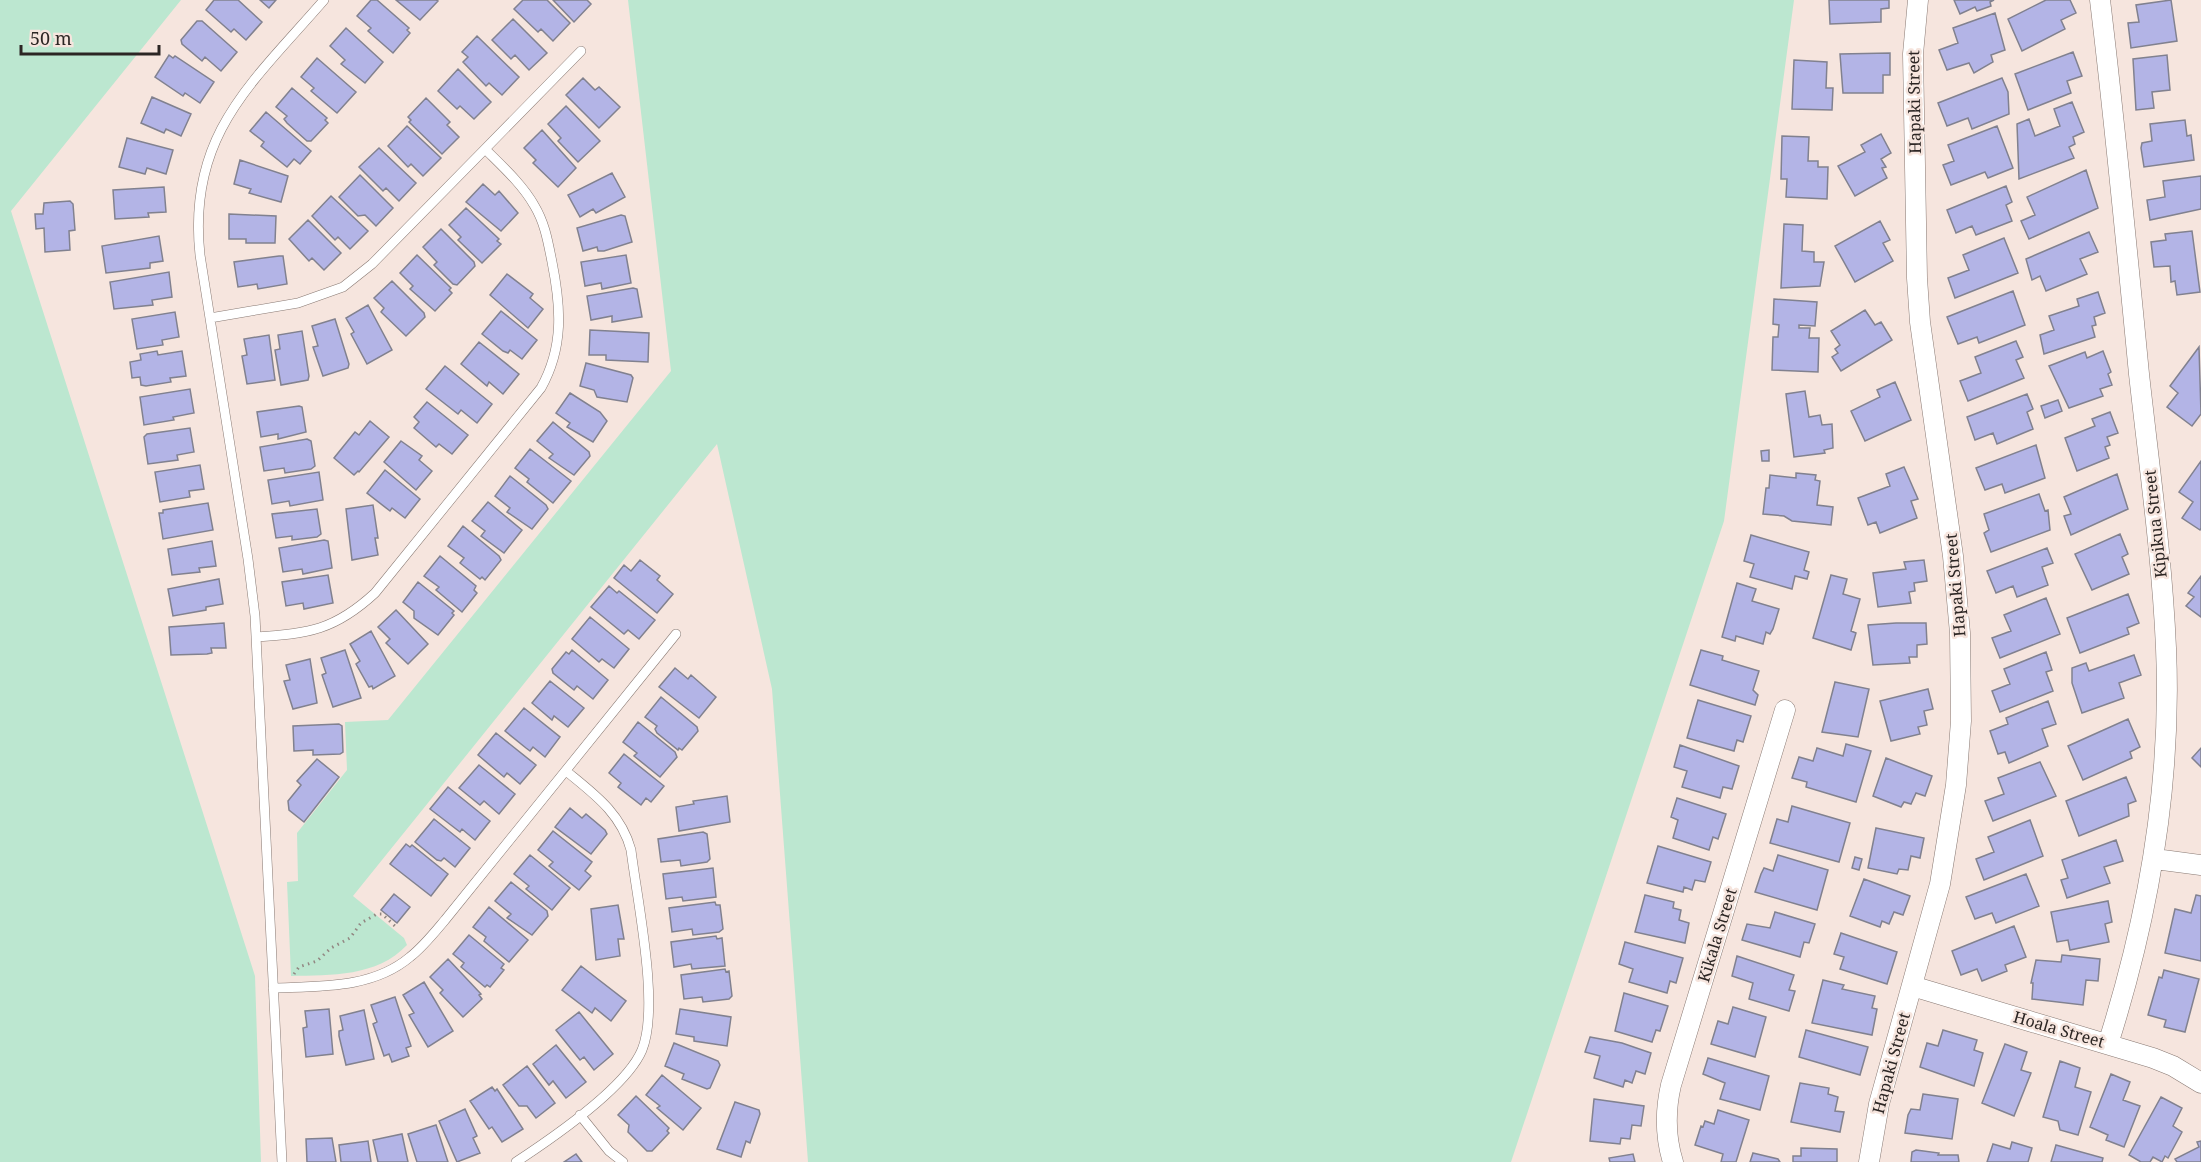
<svg xmlns="http://www.w3.org/2000/svg" width="2201" height="1162" viewBox="0 0 2201 1162" font-family="'Noto Serif',serif">
  <rect width="100%" height="100%" fill="#f6e5de"/>
  <path fill="#bce7d0" d="M0 0H181L11 211 255 976 261 1162H0Z
    M628 0H1794L1724 521 1511 1162H808L772 689 717 444 353 896 404 938 407 945C377 977 331 975 291 976L287 882 298 881 297 833 347 770 345 722 388 720 671 371Z"/>
  <path fill="#b3b4e6" stroke="#81818f" stroke-width="1.5" d="M214 0H238L262 22 246 40 234 29 231 32 206 10Z
    M260 0H276L269 8Z
    M371 0H377L409 28 407 30 410 33 393 53 368 31 371 28 357 16Z
    M396 0H436L438 1 420 20Z
    M523 0H547L570 23 553 41 541 29 538 32 514 9Z
    M553 0H587L591 4 574 22Z
    M1829 0H1889V8L1881 9V22L1830 24Z
    M1954 0H1994L1990 2 1991 6 1977 11 1975 7 1960 14Z
    M2046 0H2070L2076 13 2061 20 2065 29 2022 51 2008 19Z
    M2171 0 2177 41 2131 48 2128 23 2139 22 2136 5Z
    M1995 13 2005 50 1991 55 1993 62 1974 73 1969 63 1947 70 1939 50 1958 43 1953 28Z
    M513 19 547 53 529 70 515 55 511 59 492 40Z
    M197 21H202L237 52 221 71 205 57 202 61 182 44 181 40Z
    M346 28 383 62 365 83 341 64 345 60 330 46Z
    M477 36 519 77 502 95 489 83 486 86 463 62 468 57 462 52Z
    M2073 52 2082 76 2067 81 2071 93 2028 110 2015 74Z
    M1890 53V75H1883V93H1843L1840 54Z
    M169 55 173 58 175 56 214 82 200 103 185 93 183 96 155 77Z
    M2167 55 2170 90 2152 92 2154 108 2136 110 2133 59Z
    M317 58 356 92 337 113 311 91 314 88 301 77Z
    M1794 60 1827 62 1826 88H1833L1832 110 1792 109Z
    M458 69 491 102 474 119 460 106 457 109 438 91Z
    M583 78 595 90 599 87 620 107 599 128 566 95Z
    M2002 78 2008 92 2009 114 1972 129 1968 118 1947 126 1938 103Z
    M292 88 327 118 325 120 328 123 311 141H307L287 123 284 119 287 116 276 107Z
    M152 97 191 114 181 136 166 129 164 133 141 123Z
    M426 98 450 122 447 125 459 137 442 154 409 122 411 120 408 117Z
    M2072 102 2084 132 2073 137 2075 144 2069 147 2074 158 2019 179 2017 124 2029 119 2035 136 2060 126 2054 109Z
    M566 106 600 141 578 162 558 141 561 138 548 124Z
    M266 112 311 151 300 164 294 159 287 167 261 146 264 142 250 131Z
    M2185 120 2187 136 2191 135 2194 160 2144 167 2141 148 2142 143 2152 141 2150 124Z
    M407 126 441 158 423 176 411 164 408 167 388 146Z
    M1997 126 2013 168 1988 178 1985 172 1951 185 1943 165 1954 161 1948 145Z
    M542 130 576 168 558 187 533 163 536 160 524 148Z
    M1881 134 1891 153 1881 159 1886 167 1882 168 1887 178 1855 196 1838 166 1865 152 1861 145Z
    M1782 136 1809 137 1808 161H1818V167H1828L1827 199 1786 197 1787 179H1781Z
    M127 138 173 150 166 174 147 168 145 174 119 167Z
    M379 148 416 183 399 201 386 188 383 191 359 167Z
    M240 160 288 176 281 202 249 193 251 189 234 184Z
    M2086 170 2098 208 2029 239 2021 221 2035 215 2027 197Z
    M612 173 625 197 596 213 593 209 580 217 568 195Z
    M360 175 393 208 376 226 365 215 358 216 339 197Z
    M2201 176V209L2150 220 2147 200 2165 197 2163 181Z
    M483 184 495 195 499 191 518 213 501 231 466 202Z
    M2006 186 2012 202 2006 205 2012 221 1976 235 1972 226 1956 233 1947 210Z
    M164 187 166 212 148 213 149 217 115 219 113 190Z
    M331 196 368 231 350 249 338 237 335 240 312 216Z
    M70 201 73 204 75 230 69 231 70 250 45 252 44 228 36 229 35 214H43L44 203Z
    M466 208 499 239 497 241 501 244 482 263 458 240 461 237 449 225Z
    M229 214 276 216 275 243H246V239H229Z
    M621 215 625 216 632 242 604 251H598L597 247 583 251 577 228Z
    M308 220 341 253 324 270 312 258 309 261 289 239Z
    M1880 221 1890 240 1883 243 1893 261 1855 282 1835 246Z
    M1784 224 1803 225 1802 251 1814 252V262H1824L1820 286 1781 288Z
    M441 229 474 262 475 266 457 285 453 284 434 265 437 262 423 247Z
    M2192 231 2200 292 2177 295 2175 281 2171 282 2170 266 2154 267 2151 242 2166 240 2165 234Z
    M2089 232 2098 252 2080 259 2087 274 2046 291 2040 276 2032 280 2026 259Z
    M159 236 163 261 150 263V268L106 273 102 246Z
    M2004 238 2018 273 1955 298 1948 278 1969 270 1963 255Z
    M417 255 451 288 449 290 452 293 435 311 410 289 413 286 400 273Z
    M626 255 631 283 602 289 601 283 585 286 581 262Z
    M279 256H283L287 284 258 289 257 284 238 287 234 262Z
    M169 272 172 297 152 300 153 305 114 309 110 282Z
    M507 274 533 294 530 298 543 309 528 328 490 295Z
    M392 281 424 313 425 317 406 336 381 312 384 308 374 298Z
    M633 288 637 289 642 317 612 322V316L591 320 587 296Z
    M2013 291 2025 325 1979 343 1977 337 1958 344 1947 317Z
    M2098 292 2105 313 2094 317 2096 325 2092 326 2095 337 2044 354 2040 335 2054 330 2049 316 2079 306 2077 299Z
    M1774 299 1817 302 1815 326 1799 325V328H1810L1809 338H1819L1818 372 1772 370 1773 337H1778L1779 325 1773 324Z
    M368 305 392 350 367 364 351 334 354 332 346 318Z
    M1865 310 1875 325 1881 322 1892 340 1841 371 1832 357 1838 353 1835 349 1840 345 1831 331Z
    M501 311 537 340 522 359 510 350 508 353 503 351 482 334Z
    M175 312 179 337 162 340 163 345 137 349 132 319Z
    M335 319 349 364 348 368 323 376 313 347 318 346 312 326Z
    M590 330 649 333 648 362 606 360V355H589Z
    M302 331 309 376 308 380 281 385 275 350 280 349 278 335Z
    M269 335 275 380 247 384 242 356 247 355 244 339Z
    M2016 341 2023 357 2016 360 2024 378 1968 401 1960 381 1981 373 1975 357Z
    M479 342 519 374 503 394 489 382 487 386 461 364Z
    M2199 347 2201 414 2192 426 2167 407 2178 393 2170 386Z
    M157 351 158 355 182 351 186 376 170 378 171 382 146 386 141 385 140 377 132 378 130 362 141 360 140 354Z
    M2103 351 2111 372 2108 374 2112 385 2100 389 2103 396 2069 408 2049 366 2085 352 2087 358Z
    M586 363 631 375 633 378 627 402 597 397 594 390 580 386Z
    M445 366 492 404 477 423 461 410 458 414 426 389Z
    M1895 382 1911 420 1865 441 1851 411 1880 397 1877 390Z
    M190 389 194 413 173 417 174 420 144 425 140 397Z
    M1805 391 1809 417 1820 415 1822 425 1832 424 1833 448 1824 450 1825 453 1794 457 1786 394Z
    M570 393 600 412 607 421 593 442 567 427 570 423 556 413Z
    M2027 394 2033 409 2027 412 2033 429 1997 444 1993 433 1975 440 1967 417Z
    M2058 400 2062 411 2045 418 2041 406Z
    M427 402 468 435 452 454 439 444 436 447 414 428 419 422 414 417Z
    M299 406 302 407 306 432 278 439V434L261 437 257 412Z
    M2110 412 2118 433 2107 437 2110 445 2105 447 2109 458 2077 471 2065 438 2095 426 2092 419Z
    M370 421 389 437 359 472 358 471 354 475 334 458 355 432 359 435Z
    M553 422 589 452 590 456 574 475 549 458 553 454 537 441Z
    M190 428 194 452 177 455 178 460 148 464 144 437 147 434Z
    M307 439 311 441 315 466 311 469 285 473 284 468 264 471 260 447Z
    M401 441 422 456 419 460 432 471 416 490 384 462Z
    M2036 445 2045 478 2005 493 2002 484 1985 490 1976 468Z
    M530 449 571 481 553 503 527 482 529 479 515 468Z
    M1769 450V461H1762L1761 451Z
    M2201 461V528L2200 530 2182 518 2193 502 2179 492Z
    M200 465 204 489 189 491 190 497 160 502 155 472Z
    M1904 467 1918 499 1911 501 1917 518 1880 533 1876 522 1868 525 1858 498 1890 486 1886 474Z
    M385 470 420 499 405 518 392 508 390 511 367 493Z
    M319 472 323 500 290 506 289 501 272 504 268 480Z
    M1796 473 1816 475 1815 480 1820 481 1817 505 1833 507 1831 525 1792 521 1784 516 1763 514 1766 488H1769L1770 475 1796 478Z
    M2117 474 2128 509 2071 535 2064 516 2071 514 2064 497Z
    M510 476 546 505 548 509 532 529 507 512 510 508 495 496Z
    M2039 494 2045 511 2048 510 2050 530 1991 552 1984 533 1989 530 1984 514Z
    M488 502 522 530 504 553 481 536 485 531 472 521Z
    M208 503 213 530 163 539 159 513H163V510Z
    M373 505 378 538H375L378 555 352 560 346 509Z
    M317 509 321 534 317 537 292 540V536L276 538 272 514Z
    M463 526 499 556 501 560 485 580 482 577 480 579 460 563 464 558 448 546Z
    M2120 534 2128 554 2122 557 2129 574 2092 590 2075 554Z
    M1751 535 1809 552 1804 570 1809 572 1807 579 1795 576 1792 589 1750 577 1754 564 1744 561Z
    M324 540 328 541 332 568 303 574 302 569 283 572 279 548Z
    M212 541 216 566 199 568 200 572 172 575 168 549Z
    M2047 548 2053 563 2042 567 2048 585 2017 597 2013 586 1996 593 1987 571Z
    M440 556 476 586 474 590 477 593 462 612 436 590 439 587 424 576Z
    M640 560 660 576 657 580 673 594 657 613 614 578 624 565 631 571Z
    M1924 560 1927 581 1914 583 1915 591 1909 592 1911 603 1878 607 1873 573 1906 569 1904 562Z
    M328 575 333 603 304 609 303 603 286 606 282 582Z
    M1831 575 1847 579 1843 594 1860 599 1851 631 1856 633 1851 650 1813 638Z
    M2201 576V617L2186 606 2194 597 2188 593Z
    M219 579 223 604 206 607V610L173 616 168 589Z
    M418 582 454 611 452 613 454 615 438 635 414 618V611L403 602Z
    M1737 583 1756 589 1752 601 1779 609 1773 629 1770 634 1766 632 1763 644 1736 636 1735 641 1722 637Z
    M609 586 617 593 619 591 655 620 639 639 628 630 624 634 591 607Z
    M2128 594 2139 623 2127 628 2129 634 2080 653 2067 618Z
    M2046 598 2060 634 2000 658 1992 638 2011 631 2004 615Z
    M396 610 428 644 408 664 386 643 390 639 378 627Z
    M590 617 629 649 614 668 602 659 599 662 572 639Z
    M224 623 226 648H211L212 653 207 654 171 655 169 627Z
    M1896 623H1926L1927 644 1917 645V657H1909L1910 663 1873 665 1868 625Z
    M371 631 395 676 373 689 372 686 369 687 356 664 360 661 350 644Z
    M345 650 361 698 333 707 322 675 326 673 321 658Z
    M572 650 608 680 593 699 577 686 574 690 553 673 552 669 566 652 569 654Z
    M1701 650 1723 656 1722 660 1759 671 1753 690 1758 695 1755 705 1690 685Z
    M2046 652 2052 670 2046 672 2053 691 2000 712 1992 691 2010 684 2004 669Z
    M2134 655 2141 675 2119 683 2124 698 2082 713 2072 683V668L2086 663 2089 671Z
    M310 659 317 703 293 709 284 681 290 680 286 665Z
    M675 668 688 679 691 675 716 697 699 718 659 687Z
    M550 681 584 708 568 727 554 716 552 720 532 703Z
    M1835 682 1869 689 1858 737 1822 732Z
    M1928 689 1933 709 1924 711 1927 725 1918 727 1920 734 1891 741 1880 701Z
    M661 697 697 727 698 731 682 750 679 748 678 750 657 733 655 729 657 726 645 717Z
    M1698 700 1751 716 1743 742 1737 740 1734 751 1687 738Z
    M2048 701 2056 724 2042 729 2048 746 2009 763 2005 752 1998 754 1990 731 2008 724 2006 718Z
    M524 708 560 737 545 757 533 747 530 751 526 748 505 731Z
    M2128 719 2140 747 2130 752 2132 758 2083 780 2068 746Z
    M638 722 675 752 677 757 660 777 634 756 637 753 623 742Z
    M339 724 342 726 343 752 340 754 313 755V750L294 751 293 726Z
    M496 733 536 765 520 784 507 773 504 777 478 755Z
    M1846 744 1871 751 1856 802 1806 787 1807 782 1792 778 1799 757 1813 761 1817 748 1843 756Z
    M1680 745 1739 766 1732 789 1723 787 1720 798 1682 787 1687 771 1674 767Z
    M2201 748V767L2192 758Z
    M624 754 664 786 651 802 646 798 641 805 618 787 621 783 609 773Z
    M1886 758 1932 776 1925 796 1916 793 1911 804 1904 802 1901 807 1873 796Z
    M317 759 339 777 304 822 289 810 288 801 301 785 297 781Z
    M2040 762 2056 796 1993 821 1985 801 2004 794 1998 778Z
    M479 765 515 794 499 814 484 801 480 805 459 788Z
    M2126 777 2136 801 2128 804 2129 816 2079 836 2066 801Z
    M448 787 490 821 475 840 462 829 460 832 430 809Z
    M727 796 730 822 679 831 676 807 694 804 693 801Z
    M1677 798 1726 814 1718 839 1713 837 1709 850 1673 838 1678 820 1671 817Z
    M1792 806 1850 823 1839 862 1770 843 1777 819 1788 822Z
    M570 808 582 818 586 814 605 830 607 834 591 854 555 827Z
    M434 819 470 848 455 867 444 858 441 861 437 860 415 842Z
    M2030 820 2043 856 1984 880 1976 859 1994 852 1988 837Z
    M1876 828 1924 838 1920 858 1911 856 1908 870 1899 869 1897 874 1868 868Z
    M553 831 592 862 585 871 591 876 579 890 549 866 553 862 538 850Z
    M703 832 707 834 710 859 707 862 681 866 680 860 661 862 658 839Z
    M2116 840 2123 861 2104 867 2110 883 2067 898 2061 880 2068 878 2062 860Z
    M406 844 410 847 412 845 448 874 431 896 390 864Z
    M1658 846 1711 862 1705 882 1695 880 1692 890 1684 887 1683 892 1647 883Z
    M530 855 570 888 552 910 526 889 529 886 514 874Z
    M1778 855 1828 870 1817 910 1755 892 1761 874 1764 868 1773 871Z
    M1855 857 1862 859 1859 870 1852 868Z
    M713 868 716 897 683 901 682 897 666 899 663 874Z
    M2026 874 2039 906 1996 923 1992 913 1975 919 1966 897Z
    M1864 879 1910 896 1903 915 1894 912 1889 924 1882 921 1880 927 1850 916Z
    M511 882 547 911 548 916 532 935 507 918 511 914 495 901Z
    M394 894 410 907 397 923 381 910Z
    M1645 895 1674 902 1673 908 1681 910 1679 920 1689 923 1685 943 1635 932Z
    M2196 895 2201 896V961L2165 953 2175 909 2191 913Z
    M2108 901 2112 922 2105 924 2109 942 2070 950 2068 940 2057 942 2051 912Z
    M715 902 716 905H720L723 929 719 932 693 935 692 929 672 932 669 908Z
    M618 905 624 939H618L620 956 596 960 591 909Z
    M489 907 528 940 509 962 484 941 486 937 473 927Z
    M1775 912 1815 924 1809 943 1804 942 1800 957 1742 940 1747 924 1770 928Z
    M2014 926 2026 957 2005 965 2007 971 1982 981 1977 969 1961 975 1952 951Z
    M1841 933 1897 952 1887 984 1840 969 1844 957 1834 954Z
    M469 935 504 964 501 968 504 970 490 987 487 985 485 987 461 967 464 963 453 954Z
    M716 936 717 939 722 938 725 966 692 969 691 964 674 967 671 942Z
    M1625 942 1683 958 1676 983 1670 981 1667 993 1629 982 1633 969 1619 964Z
    M2062 955 2100 959 2098 981 2086 980 2083 1005 2032 999 2033 983H2031L2036 960 2061 962Z
    M1737 956 1794 975 1789 990 1795 991 1789 1011 1749 999 1753 983 1732 976Z
    M448 959 481 994 479 995 482 999 463 1017 440 993 443 990 430 977Z
    M581 966 626 1001 611 1021 595 1008 592 1013 562 990Z
    M725 969 726 972 729 971 732 996 729 999 703 1002 702 997 684 999 681 975Z
    M2164 970 2199 979 2185 1032 2164 1027 2166 1020 2148 1015 2159 977 2162 978Z
    M1823 980 1844 985 1842 989 1875 996 1872 1008 1877 1009 1872 1035 1812 1023Z
    M424 982 453 1031 428 1047 409 1015 414 1013 403 995Z
    M1624 993 1668 1006 1660 1031 1656 1030 1652 1042 1615 1031Z
    M395 997 411 1046 406 1048 409 1056 392 1062 389 1054 384 1056 373 1024 377 1022 371 1005Z
    M1733 1007 1766 1017 1755 1057 1711 1044 1718 1021 1728 1024Z
    M329 1009 333 1054 306 1057 303 1028 307 1027 305 1011Z
    M680 1009 731 1017 727 1046 694 1041V1037L676 1034Z
    M364 1010 374 1059 346 1065 339 1036V1031L343 1030 340 1016Z
    M579 1012 613 1054 594 1070 584 1057 580 1060 556 1030Z
    M1806 1030 1868 1047 1860 1075 1799 1057Z
    M1943 1030 1977 1040 1974 1050 1983 1053 1974 1086 1920 1067 1927 1043 1938 1046Z
    M1590 1037 1622 1043 1651 1053 1645 1074 1636 1071 1632 1083 1625 1080 1623 1087 1594 1078 1600 1056 1585 1052Z
    M674 1043 718 1061 720 1065 710 1088 707 1089 682 1079 684 1074 665 1066Z
    M2005 1044 2027 1052 2021 1070 2031 1073 2014 1116 1982 1103Z
    M556 1045 586 1082 566 1098 553 1081 549 1085 533 1064Z
    M1708 1058 1769 1076 1760 1110 1720 1099 1725 1083 1703 1074Z
    M2060 1061 2080 1068 2075 1087 2091 1092 2078 1135 2060 1130 2058 1121 2043 1117Z
    M527 1066 555 1103 536 1118 527 1106H519L503 1085Z
    M2111 1074 2130 1082 2123 1100 2140 1106 2124 1147 2106 1140 2108 1135 2090 1127Z
    M662 1075 701 1108 683 1130 657 1108 660 1106 646 1095Z
    M1800 1083 1829 1088 1828 1094 1838 1097 1835 1111 1844 1112 1840 1132 1791 1122Z
    M492 1087 495 1091 497 1089 523 1129 502 1142 492 1127 489 1129 470 1101Z
    M1923 1094 1958 1099 1952 1139 1905 1133 1908 1115 1911 1109 1920 1110Z
    M636 1096 669 1128 667 1131 669 1133 652 1151H647L628 1132 629 1125 618 1115Z
    M2161 1097 2182 1108 2173 1126 2182 1132 2168 1158 2165 1156 2162 1162 2153 1157 2150 1162H2141L2129 1155Z
    M1594 1099 1644 1106 1641 1126 1632 1125 1630 1139 1621 1138 1620 1144 1590 1141Z
    M735 1102 759 1110 760 1114 750 1143 746 1141 741 1157 717 1149Z
    M465 1109 477 1136 473 1138 480 1153 457 1162 439 1121Z
    M1718 1110 1749 1120 1736 1162H1721L1723 1154 1695 1145 1701 1126 1703 1127 1705 1121 1714 1124Z
    M436 1125 448 1162H417L408 1134Z
    M402 1134 408 1162H378L373 1140Z
    M332 1138 336 1162H307L306 1139Z
    M368 1141 371 1162H341L339 1145Z
    M2201 1141V1162H2177L2175 1159 2199 1147 2197 1142Z
    M2012 1142 2032 1148 2028 1162H1987L1993 1144 2010 1149Z
    M2056 1145 2103 1158 2102 1162H2051Z
    M1801 1148 1837 1149V1162H1793V1156H1801Z
    M1916 1150 1939 1153 1938 1155H1958L1959 1162H1911L1912 1152Z
    M1753 1153 1778 1159 1780 1162H1750Z
    M576 1154 582 1162H564Z
    M1633 1154 1635 1162H1610L1609 1158Z"/>
  <g fill="none" stroke-linecap="round" stroke-linejoin="round">
    <g stroke="#887973" stroke-width="10">
      <path id="service" d="M485 149 581 51
        M210 318 298 303 343 287 372 264 485 149C502 166 522 184 534 205 545 223 548 242 552 262 561 307 564 347 541 388L375 593C335 630 308 634 256 637
        M273 988C320 986 372 989 410 957 423 947 434 933 445 920L676 634
        M580 1115 609 1151 623 1162
        M282 1162 255 616 248 559 200 255C187 135 252 83 324 0
        M516 1162C551 1139 626 1088 642 1050 660 1006 637 900 631 850 621 813 594 794 566 771"/>
    </g>
    <g stroke="#887973" stroke-width="21">
      <path id="minor" d="M2100 0C2115 124 2127 249 2139 374 2149 465 2162 556 2166 648 2172 784 2149 915 2108 1044
        M2155 859 2201 865
        M1912 986 2153 1058 2173 1066 2201 1083
        M1673 1162C1665 1136 1665 1111 1671 1085L1785 710
        M1869 1162 1879 1104 1940 884 1956 785 1961 721 1960 633 1953 556 1920 322 1917 278 1913 54 1918 0"/>
    </g>
    <path stroke="#928782" stroke-width="3" stroke-dasharray="1.5 4.5" stroke-linecap="butt" d="M294 974 299 967 317 961 331 948 350 938 361 923 377 914H382L395 926"/>
    <use href="#service" stroke="#fff" stroke-width="9"/>
    <use href="#minor" stroke="#fff" stroke-width="20"/>
  </g>
  <g text-anchor="middle" stroke-width="5" stroke-linejoin="round" paint-order="stroke">
    <g font-size="16" fill="#2c2624" stroke="#f6e5de">
      <text transform="translate(1914 102) rotate(-91)" y="6">Hapaki Street</text>
      <text transform="translate(2155 524) rotate(-96)" y="6">Kipikua Street</text>
      <text transform="translate(1955 585) rotate(-95)" y="6">Hapaki Street</text>
      <text transform="translate(1717 935) rotate(-73)" y="6">Kikala Street</text>
      <text transform="translate(2059 1029) rotate(16)" y="6">Hoala Street</text>
      <text transform="translate(1891 1063) rotate(-75)" y="6">Hapaki Street</text>
    </g>
  </g>
  <path d="M21 45v9h138v-9" fill="none" stroke="#2c2624" stroke-width="3"/>
  <text x="30" y="45" font-size="18" fill="#2c2624" stroke="#f6e5de" stroke-width="4.5" paint-order="stroke">50 m</text>
</svg>
